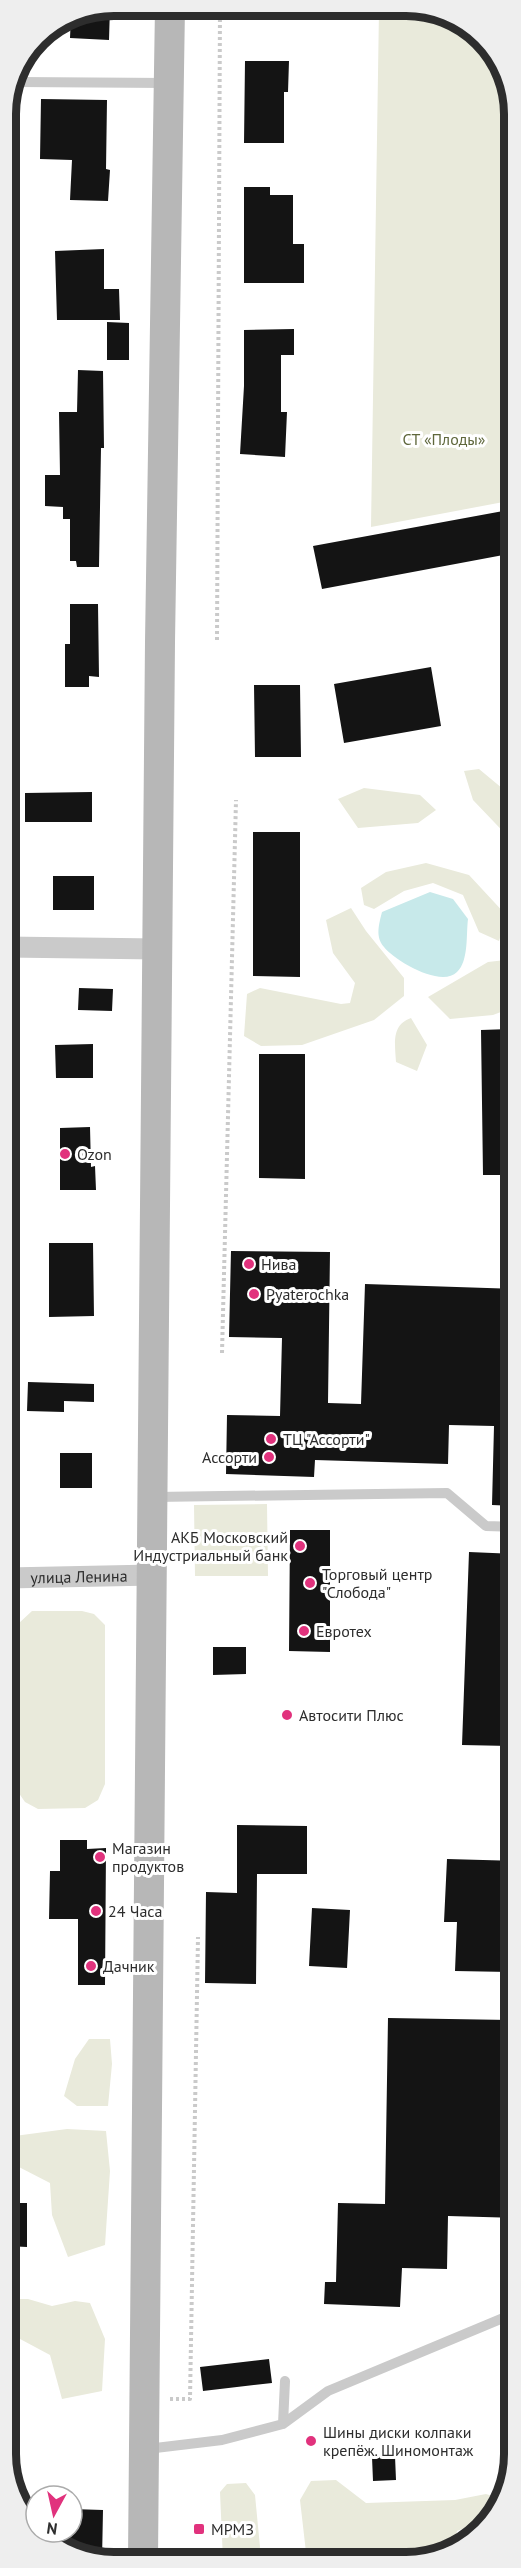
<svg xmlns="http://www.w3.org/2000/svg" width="521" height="2568" viewBox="0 0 521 2568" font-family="'PT Sans',sans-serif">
  <rect width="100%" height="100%" fill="#fff"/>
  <path fill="#e9eadb" d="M379 9 435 10 488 43 514 100V500L371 527Z
    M479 769 514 798V843L473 800 464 771Z
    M364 788 420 795 436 810 418 823 358 828 338 799Z
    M426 863 469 875 507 916 499 941 479 932 463 895 433 883 404 891 374 909 364 905 361 888 386 872Z
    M351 908 366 931 404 978V996L374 1020 302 1045 261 1046 244 1036 247 994 260 988 341 1004 350 1003 355 983 333 953 326 920Z
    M514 959V1007L493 1015 450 1019 428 997 488 962Z
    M411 1018 427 1045 417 1071 396 1062C395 1044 391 1025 411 1018Z
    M267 1504 268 1576H195L194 1505Z
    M32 1611H82L94 1614 105 1625V1784L98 1800 85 1808 38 1809 25 1802 16 1789 14 1639 18 1624Z
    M89 2039H110L112 2064 108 2106H77L64 2096 75 2059Z
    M67 2129 106 2131 110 2171 105 2245 68 2257 52 2215 50 2183 15 2165 7 2166V2137Z
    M7 2299H28L52 2306 75 2301 90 2303 105 2339 102 2391 62 2399 50 2355 7 2332Z
    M336 2480 366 2503 455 2500 486 2494 499 2498 491 2518 457 2531 455 2543 421 2561H307L300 2500 311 2481Z
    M246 2483 255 2495 260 2547 257 2560H223L220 2492 227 2484Z"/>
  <path fill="#c7e9ea" d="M430 892 453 899 468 919C466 934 469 961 457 972 441 988 395 961 384 947 375 937 379 924 382 912Z"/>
  <path fill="#141414" d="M110 7 109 40 70 38 71 15Z
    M245 61H289L288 92H284V143H244Z
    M41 99 107 100 106 169 110 170 108 201 70 200 72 160 40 159Z
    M244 187H270V195H293V244H304V283H244Z
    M104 249V289H119L120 320H57L55 251Z
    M107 322 129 323V360H107Z
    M294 329V355H281V412H287L285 457 240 454 244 386V330Z
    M78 370 103 371 104 448H101L99 567H77L76 561H70V519H63V507L45 506V475H60L59 412H77Z
    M514 509V553L322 589 313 546Z
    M70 604H98L99 677 89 676V687H65V644H70Z
    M431 667 441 726 344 743 334 684Z
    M254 685H300L301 757H255Z
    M92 792V822H25V793Z
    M253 832H300V977L253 976Z
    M53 876H94V910H53Z
    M79 988 113 989 112 1011 78 1010Z
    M514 1029V1175H483L481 1030Z
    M93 1044V1078H56L55 1045Z
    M259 1054H305V1179L259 1178Z
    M90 1127 91 1167 95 1166 96 1190H60V1128Z
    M49 1243H93L94 1316 49 1317Z
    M231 1251 330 1252 328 1403 361 1404 365 1284 514 1289 515 1506 492 1505 494 1426 449 1425 448 1464 315 1460 314 1477 226 1474 227 1415 280 1416 282 1338 229 1337Z
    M28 1382 94 1384V1402L64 1401V1412L27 1411Z
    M60 1453H92V1488H60Z
    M290 1530H330V1652L289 1651Z
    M469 1552 515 1554V1746L462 1745Z
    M213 1647H246V1674L213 1675Z
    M237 1825 307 1826V1874H257L256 1984 205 1983 206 1892 237 1893Z
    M60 1840H87V1849L106 1848 105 1985H78V1919H49L50 1871H60Z
    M447 1859 515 1861V1972L455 1971 457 1922H444Z
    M312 1908 350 1910 347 1968 309 1966Z
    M388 2018 515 2020V2218L448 2216 447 2269 402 2268 400 2307 324 2304 325 2282H336L338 2203 385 2204Z
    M7 2203H27V2247L7 2246Z
    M269 2359 272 2383 203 2391 200 2367Z
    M395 2456 396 2480 373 2481 372 2457Z
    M72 2509 103 2510 102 2560H93L44 2532H72Z"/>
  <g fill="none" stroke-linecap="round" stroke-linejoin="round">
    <path stroke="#cacaca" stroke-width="4" stroke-dasharray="3 3" stroke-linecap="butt" d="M217 640 220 7
      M222 1353 236 800
      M170 2399H190L198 1937"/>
    <path stroke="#cacaca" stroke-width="10" d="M18 82 168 83
      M155 1497 447 1493 486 1526 515 1527
      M283 2424 285 2381
      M147 2449 222 2440 283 2424 328 2391 515 2313"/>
    <g stroke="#cacaca" stroke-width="21">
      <path d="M6 947 158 949"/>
      <path id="s1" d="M7 1578 153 1575"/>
    </g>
    <path stroke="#b7b7b7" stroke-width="30" d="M143 2560 160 642 170 7"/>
  </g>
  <g fill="#e1327d" stroke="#fff" stroke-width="2">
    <circle cx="65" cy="1154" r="6"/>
    <circle cx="249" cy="1264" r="6"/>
    <circle cx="254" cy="1294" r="6"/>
    <circle cx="271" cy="1439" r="6"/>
    <circle cx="269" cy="1457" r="6"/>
    <circle cx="300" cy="1546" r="6"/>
    <circle cx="310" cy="1583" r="6"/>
    <circle cx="304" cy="1631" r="6"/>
    <circle cx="287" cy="1715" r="6"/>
    <circle cx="100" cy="1857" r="6"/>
    <circle cx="96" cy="1911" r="6"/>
    <circle cx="91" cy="1966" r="6"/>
    <circle cx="311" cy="2441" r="6"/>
    <rect x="193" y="2523" width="12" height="12" rx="3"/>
  </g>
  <g text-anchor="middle" stroke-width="6" stroke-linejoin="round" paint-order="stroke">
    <g font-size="16" fill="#5f673c" stroke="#fff">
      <text x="444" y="445">СТ «Плоды»</text>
    </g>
    <g font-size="16" fill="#2d2d2d" stroke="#fff" text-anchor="start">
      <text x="77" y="1160">Ozon</text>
      <text x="261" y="1270">Нива</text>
      <text x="266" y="1300">Pyaterochka</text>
      <text x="283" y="1445">ТЦ "Ассорти"</text>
      <text x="257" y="1463" text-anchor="end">Ассорти</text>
      <text x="288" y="1543" text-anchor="end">АКБ Московский<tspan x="288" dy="18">Индустриальный банк</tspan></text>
      <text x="322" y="1580">Торговый центр<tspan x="322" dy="18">"Слобода"</tspan></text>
      <text x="316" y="1637">Евротех</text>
      <text x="299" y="1721">Автосити Плюс</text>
      <text x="112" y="1854">Магазин<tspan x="112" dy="18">продуктов</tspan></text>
      <text x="108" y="1917">24 Часа</text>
      <text x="103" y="1972">Дачник</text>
      <text x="323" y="2438">Шины диски колпаки<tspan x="323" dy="18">крепёж. Шиномонтаж</tspan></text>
      <text x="211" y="2535">МРМЗ</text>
    </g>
    <g font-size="16" fill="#2d2d2d" stroke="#fff">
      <text dy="6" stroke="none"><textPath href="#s1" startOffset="72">улица Ленина</textPath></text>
    </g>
  </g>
  <path d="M0 0H521V2568H0ZM114 16H406A98 98 0 0 1 504 114V2454A98 98 0 0 1 406 2552H114A98 98 0 0 1 16 2454V114A98 98 0 0 1 114 16Z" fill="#eee" fill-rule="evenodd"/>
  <path fill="none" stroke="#2d2d2d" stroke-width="8" d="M114 16H406A98 98 0 0 1 504 114V2454A98 98 0 0 1 406 2552H114A98 98 0 0 1 16 2454V114A98 98 0 0 1 114 16Z"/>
  <g transform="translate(54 2514) rotate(188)"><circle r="28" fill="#ffffff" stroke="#ababab" stroke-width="1.5"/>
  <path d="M0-4.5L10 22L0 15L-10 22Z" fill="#e1327d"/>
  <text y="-9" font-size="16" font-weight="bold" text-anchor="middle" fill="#2d2d2d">N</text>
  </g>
</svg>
